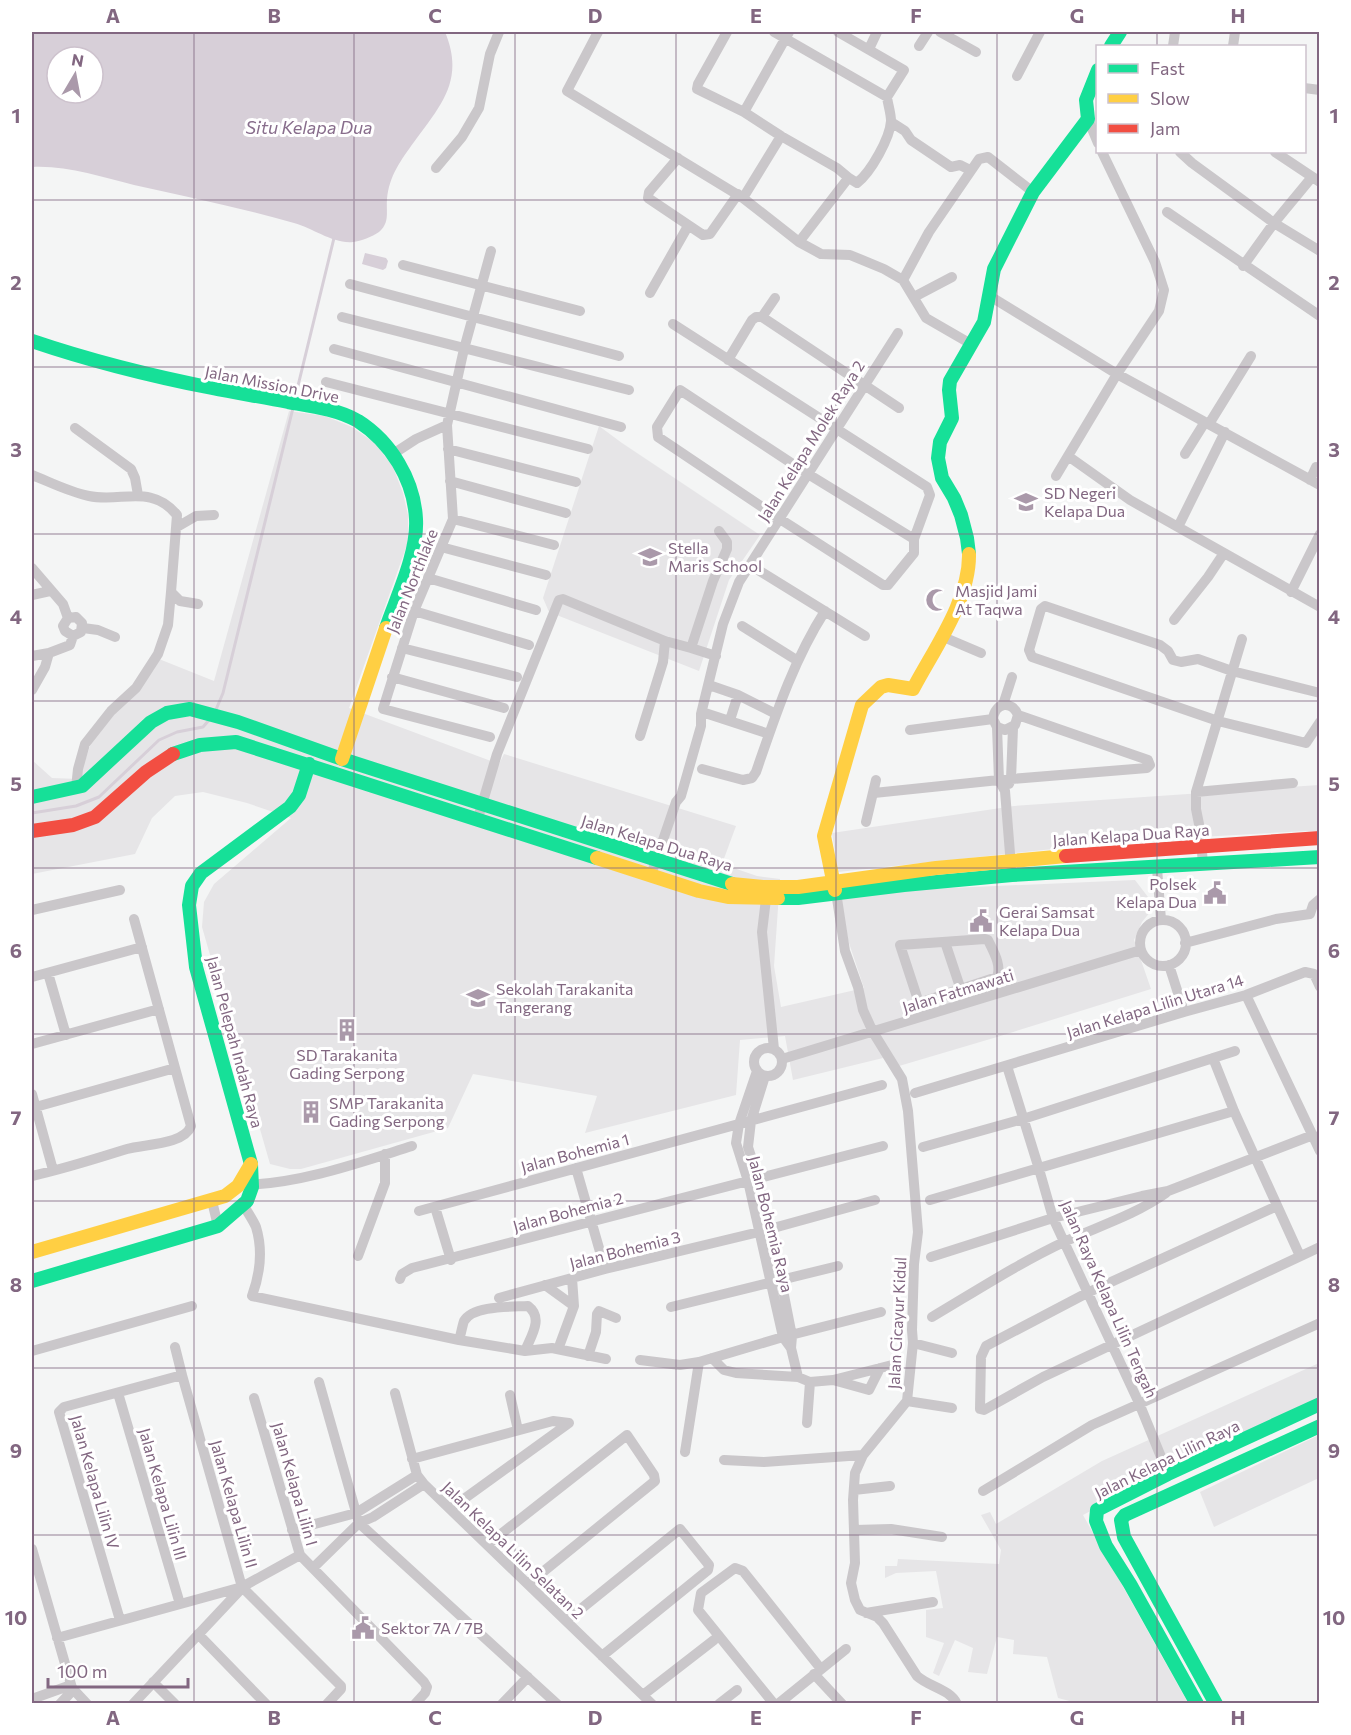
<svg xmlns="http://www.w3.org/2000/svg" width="1351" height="1735" viewBox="0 0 1351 1735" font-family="Commissioner,sans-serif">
  <rect width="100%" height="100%" fill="#f4f5f5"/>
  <path fill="#e6e5e7" d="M289 411 325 416 352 427 375 443 393 467 403 493 408 515V542L349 708 499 764 504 754 736 826 722 864 757 876 780 879 774 966 781 1007 864 988 848 940 841 897 928 889 1135 880 1148 897 1151 911 1142 922 1134 940 1151 989 997 1037 899 1066 883 1058 793 1080 785 1036 740 1040 736 1095 585 1133 597 1096 473 1074 448 1128 301 1169H290L270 1164 202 927 204 902 214 884 291 818 247 803 203 792 175 796 152 818 135 854 32 874V760L52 778 79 779 91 743 159 659 214 681Z
    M599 426 622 443 760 535 729 580 699 671 549 612 543 598Z
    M1319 785V832L1307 831 1128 841 838 872 832 833 1014 806Z
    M1319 1363V1398L1177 1465 1083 1515 1188 1703 1081 1704 1058 1698 1047 1657 1013 1654 1014 1640 997 1637 987 1674 968 1672 973 1648 955 1640 939 1676 933 1673 944 1643 926 1637V1610L943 1608 936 1571 896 1573 885 1578V1566H897L898 1559 999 1564 1001 1550 981 1515 990 1512 996 1524 1102 1461Z
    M1319 1435V1478L1214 1527 1200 1492Z"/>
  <path fill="#d7cfd8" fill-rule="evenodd" d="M32 32H445C465 80 441 105 414 142 401 160 389 176 387 199 386 212 390 223 379 232 372 237 361 241 353 242 333 244 313 228 294 223 241 208 188 197 134 185 102 177 65 165 32 167ZM57 57H93V93H57Z
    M365 253 386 258 388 261 386 268 383 270 362 264Z"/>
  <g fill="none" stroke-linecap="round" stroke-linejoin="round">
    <path stroke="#d7cfd8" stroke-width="3" d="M295 398 334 238
      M215 712 223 693 293 408
      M32 813 76 806 99 797 159 740 177 732 203 727 209 720"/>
    <path stroke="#cac7ca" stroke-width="10" d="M598 32 567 91 743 198
      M727 32 698 84 697 89 744 112 789 32
      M774 32 887 97C888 105 891 113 891 121 890 138 871 172 857 183L849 178 846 181 799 242
      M838 32 904 70 887 97
      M940 32 976 52
      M919 46 928 32
      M1173 46 1175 32
      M1233 46 1235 32
      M869 49 877 32
      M1017 76 1040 32
      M1304 88 1320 90
      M744 112 781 136 743 198 799 242 821 254 850 255 884 269 903 280 926 318 971 344
      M1088 119 1098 143
      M891 122 905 131 911 140 951 167 960 165 970 170
      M781 136 837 168 849 178
      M1180 152 1192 163 1274 223 1320 251
      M1275 152 1320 182
      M678 158 649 192 648 198 703 235 710 234 738 194
      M436 168 462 137 479 108 490 54 499 32
      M1167 212 1320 316
      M403 265 580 311
      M1243 266 1274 223 1312 177
      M903 280 929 232 979 159 988 157 1033 192
      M350 284 619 356
      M650 293 688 226
      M988 295 1117 374 1320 485
      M914 297 952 277
      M342 317 629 390
      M762 317 775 298
      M673 324 927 487 930 495 914 539V553L888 585H883L780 519 658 437 657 427 680 390 808 474 914 539
      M334 349 621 427
      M728 360 752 320 756 317H762L899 408
      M326 382 588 449
      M1209 424 1251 356
      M75 428 131 469 135 478 138 495
      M448 449 576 482
      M393 454 416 439 447 425
      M1185 454 1205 422
      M1068 456 1130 500 1320 607
      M32 475C50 482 69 492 89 496 121 503 151 483 177 515L171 592 180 601 198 604
      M1056 476 1117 374 1159 311 1164 290 1155 262 1102 152
      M1310 480 1316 467
      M450 481 566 513
      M453 519 554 545
      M177 527 196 516 214 515
      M1178 527 1225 432
      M441 547 546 575
      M750 565 865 636
      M32 568 63 604 68 618 63 626 65 631 73 636 81 632 82 623 76 617 68 618
      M428 578 536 610
      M1291 592 1320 534
      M32 595 50 591
      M414 611 529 645
      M1174 620 1208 577 1224 553
      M742 626 798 661
      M83 628 98 630 115 637
      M941 636 981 653
      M402 648 517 677
      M691 648 716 656
      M32 656 49 653 70 645 73 636
      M392 677 504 708
      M709 685 738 695 776 714
      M32 690 45 667 49 653
      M1320 693 1232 671 1198 659 1181 662 1173 660 1168 651 1160 645 1045 606 1041 609 1029 650 1032 657 1218 721 1306 743 1320 722
      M1003 705 1012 677
      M702 712 769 734
      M730 720 738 695
      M997 727 1005 730 1015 725 1018 715C1012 700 995 702 993 719L997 727 999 780 1005 791 1011 866
      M910 730 993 719
      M640 736 663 662 665 641
      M490 737 383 709 414 611 453 519 447 425 464 349 491 251
      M702 769 743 780 752 778 756 772C775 717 793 661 825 611
      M1009 784 1011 779 1013 728
      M76 788 78 769 85 744 111 711 136 688 158 654 168 625 171 592
      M1196 792 1293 783
      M874 793 999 780 1147 768 1150 765 1148 760 1018 715
      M478 818 497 754 559 600 563 599 665 641 691 648 713 581 727 549V542L719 531
      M866 822 876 780
      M1203 864 1200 829 1196 809V792L1242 639
      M1157 868 1161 920
      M651 875 676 802 681 796 701 726V714L723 624 739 582 898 333
      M836 892 845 951 858 987 863 1010 873 1032 902 1079 908 1111 918 1232 914 1264 912 1330 913 1343 907 1401 863 1455 855 1473 853 1500 855 1563 851 1583 855 1600 860 1610 877 1617 883 1623 917 1676C929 1687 950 1689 957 1704
      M766 899 762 932 774 1049
      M32 910 120 890
      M1310 914 1313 905 1320 899
      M1140 943a23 23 0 1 1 46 0a23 23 0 1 1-46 0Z
      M985 939 988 940C993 951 1002 965 997 977L919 1003 900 945Z
      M945 942 961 990
      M1185 943 1276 919 1310 914
      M1169 965 1184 1012
      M48 973 66 1035
      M32 977 142 947
      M1246 995 1320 1151
      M32 1044 159 1009
      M754 1062a14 14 0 1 1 28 0a14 14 0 1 1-28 0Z
      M1213 1058 1234 1111 1300 1256
      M782 1059 1141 950
      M1007 1066 1039 1169 1053 1218 1139 1403 1168 1474
      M757 1071 739 1124 736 1143 748 1181 783 1337 791 1348
      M765 1076 751 1121 748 1147 758 1178 768 1229 781 1280 792 1336 791 1348 798 1377
      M915 1093 1184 1012 1246 995 1305 972 1314 974 1320 987
      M32 1094 53 1170
      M32 1108 175 1068
      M923 1147 1023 1119 1235 1051
      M576 1168 605 1269
      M32 1176C64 1169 95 1159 127 1149 144 1144 184 1145 191 1126L134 919
      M245 1185C302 1183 358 1163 412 1146
      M930 1200 1234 1111
      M212 1201 218 1226
      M244 1206C248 1213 253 1220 256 1227 263 1250 260 1274 252 1296L459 1340C461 1334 462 1327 464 1321 473 1305 512 1307 528 1306 544 1318 531 1336 525 1351L552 1348 606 1359
      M1277 1206 1087 1293 986 1346 981 1357 980 1409 984 1410 1043 1377 1320 1247
      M435 1207 451 1260
      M419 1211 882 1085
      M358 1256 385 1183V1154
      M931 1257 1053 1218 1142 1196 1168 1191 1313 1135
      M400 1279 402 1274 412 1268 883 1146
      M545 1285 574 1306
      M499 1298 605 1269 759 1232 875 1200
      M671 1307 838 1266
      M932 1317C976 1291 1019 1263 1066 1241 1099 1226 1135 1215 1166 1193
      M459 1340 525 1351
      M913 1343 952 1353
      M560 1344 574 1306 572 1278
      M175 1347 182 1375
      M32 1351 192 1306
      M588 1356 596 1332 597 1314 599 1311 616 1318
      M712 1358 724 1370 736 1373 798 1377 810 1382 833 1380 896 1364
      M640 1360 680 1365 699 1362 783 1337 881 1312
      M833 1380 869 1390 880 1368
      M319 1382 359 1523 557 1704
      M118 1393 180 1604
      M395 1393 417 1475 424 1484 652 1704
      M510 1395 518 1430
      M254 1398 300 1555 424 1682 427 1687 425 1693 415 1704
      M907 1401 952 1408
      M807 1423 810 1382
      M685 1452 699 1362
      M412 1459 553 1421 569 1423
      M724 1460 764 1462 863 1455
      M854 1490 890 1486
      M983 1491 1092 1425 1320 1323
      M450 1509 569 1423
      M292 1530 356 1513 417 1475
      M855 1530 891 1529 942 1537
      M487 1545 627 1435 654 1475 655 1481 528 1584
      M32 1549 72 1688 87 1704
      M313 1568 359 1523 373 1517 424 1484
      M866 1613 933 1602
      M120 1620 59 1412 64 1407 182 1375 242 1587 341 1686V1689L327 1704
      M566 1621 680 1529 709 1565 708 1570 602 1656
      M198 1634 266 1704
      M57 1638 242 1587 300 1555
      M814 1674 842 1704
      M153 1682 175 1704
      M643 1695 714 1640
      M32 1699 71 1685
      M60 1704 73 1690
      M133 1704 242 1588
      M502 1704 528 1677
      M719 1704 737 1690
      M774 1704 698 1610 701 1593 735 1568 743 1571 821 1669
      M778 1704 846 1649"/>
    <path stroke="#16e098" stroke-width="14" d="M1111 46 1120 32
      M32 341C91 361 151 376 212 388 237 393 263 397 288 402 311 406 337 409 358 421 391 442 414 480 416 519 418 553 397 596 386 628
      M969 554 967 538 961 515 954 498 942 478 938 458 940 442 952 418 949 390 950 381 984 322 994 269 1033 192 1088 119 1086 100 1098 70
      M173 754 200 745 236 742 597 858
      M32 797 82 786 151 722 167 713 190 709 238 722 342 759 732 884
      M778 898H798L904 885 1012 875 1320 857
      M32 1281 218 1226 247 1201 252 1187 251 1164 196 967 189 905 192 886 201 873 290 807 299 795 309 764
      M1197 1704 1130 1584 1106 1546 1096 1521 1097 1510 1168 1474 1320 1404
      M1216 1704 1124 1537 1121 1520 1125 1515 1320 1426"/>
    <path stroke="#ffcf43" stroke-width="14" d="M342 759 386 628
      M597 858 699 891 728 897 778 898
      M732 884 763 887H798L936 868 1066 856
      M835 890 824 836 862 705 881 687 888 685 913 689C934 649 970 600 969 554
      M32 1252 225 1196 238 1186 251 1164"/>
    <path stroke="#f24e42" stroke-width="14" d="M32 831 73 825 95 817 146 772 173 754
      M1066 856 1320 838"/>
  </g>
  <path fill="none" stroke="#826781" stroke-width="1.5" stroke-opacity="0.55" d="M194 32V1704M354 32V1704M515 32V1704M676 32V1704M836 32V1704M997 32V1704M1157 32V46M1157 152V1704M32 200H1320M32 367H1320M32 534H1320M32 701H1320M32 868H1320M32 1034H1320M32 1201H1320M32 1368H1320M32 1535H1320"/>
  <defs>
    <g id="school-bare" transform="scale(1.8)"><path d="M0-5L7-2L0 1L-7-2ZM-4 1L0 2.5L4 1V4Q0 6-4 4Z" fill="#a9a" stroke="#fff" stroke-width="2.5" paint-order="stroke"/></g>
    <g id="mosque-bare" transform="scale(1.8)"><path d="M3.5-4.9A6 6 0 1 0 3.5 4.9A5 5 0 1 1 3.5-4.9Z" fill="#a9a" stroke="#fff" stroke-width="2.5" paint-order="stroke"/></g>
    <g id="civic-bare" transform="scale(1.8)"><path d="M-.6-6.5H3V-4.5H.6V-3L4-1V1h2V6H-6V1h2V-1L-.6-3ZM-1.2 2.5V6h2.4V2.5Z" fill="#a9a" stroke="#fff" stroke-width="2.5" paint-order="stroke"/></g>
    <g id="building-bare" transform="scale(1.8)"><path d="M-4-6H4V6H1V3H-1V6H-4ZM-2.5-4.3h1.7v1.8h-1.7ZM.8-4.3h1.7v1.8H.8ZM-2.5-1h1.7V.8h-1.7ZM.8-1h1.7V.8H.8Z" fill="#a9a" stroke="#fff" stroke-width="2.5" paint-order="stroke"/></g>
  </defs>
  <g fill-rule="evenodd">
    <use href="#school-bare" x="1026" y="502"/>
    <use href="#school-bare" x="650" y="557"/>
    <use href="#mosque-bare" x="937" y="600"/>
    <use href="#civic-bare" x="1215" y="893"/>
    <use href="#civic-bare" x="981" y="921"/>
    <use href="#school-bare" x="478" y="998"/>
    <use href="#building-bare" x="347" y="1030"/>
    <use href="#building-bare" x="311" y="1112"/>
    <use href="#civic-bare" x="363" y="1628"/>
  </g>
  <g text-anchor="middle" stroke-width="6" stroke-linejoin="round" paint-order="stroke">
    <g font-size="16" fill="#826781" stroke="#fff">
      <text transform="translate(272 384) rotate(11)" y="6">Jalan Mission Drive</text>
      <text transform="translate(811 441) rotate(-58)" y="6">Jalan Kelapa Molek Raya 2</text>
      <text transform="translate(412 581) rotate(-68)" y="6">Jalan Northlake</text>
      <text transform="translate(1131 835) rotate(-4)" y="6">Jalan Kelapa Dua Raya</text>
      <text transform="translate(657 843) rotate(17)" y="6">Jalan Kelapa Dua Raya</text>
      <text transform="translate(958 991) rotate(-17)" y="6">Jalan Fatmawati</text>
      <text transform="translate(1155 1006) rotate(-17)" y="6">Jalan Kelapa Lilin Utara 14</text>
      <text transform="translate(235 1042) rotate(75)" y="6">Jalan Pelepah Indah Raya</text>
      <text transform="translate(575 1153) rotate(-15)" y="6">Jalan Bohemia 1</text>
      <text transform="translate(568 1212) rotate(-15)" y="6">Jalan Bohemia 2</text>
      <text transform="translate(771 1224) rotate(76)" y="6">Jalan Bohemia Raya</text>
      <text transform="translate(625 1250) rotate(-14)" y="6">Jalan Bohemia 3</text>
      <text transform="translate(1109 1299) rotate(66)" y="6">Jalan Raya Kelapa Lilin Tengah</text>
      <text transform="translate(897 1323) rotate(-87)" y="6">Jalan Cicayur Kidul</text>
      <text transform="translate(1167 1459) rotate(-26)" y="6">Jalan Kelapa Lilin Raya</text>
      <text transform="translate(95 1482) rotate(74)" y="6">Jalan Kelapa Lilin IV</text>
      <text transform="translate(295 1484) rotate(74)" y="6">Jalan Kelapa Lilin I</text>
      <text transform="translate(163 1494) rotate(74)" y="6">Jalan Kelapa Lilin III</text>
      <text transform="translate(234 1504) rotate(74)" y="6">Jalan Kelapa Lilin II</text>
      <text transform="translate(513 1550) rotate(44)" y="6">Jalan Kelapa Lilin Selatan 2</text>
    </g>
    <g font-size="16" fill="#826781" stroke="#fff" text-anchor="start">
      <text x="1044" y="499">SD Negeri<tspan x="1044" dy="18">Kelapa Dua</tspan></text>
      <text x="668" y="554">Stella<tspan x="668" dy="18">Maris School</tspan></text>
      <text x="955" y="597">Masjid Jami<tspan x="955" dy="18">At Taqwa</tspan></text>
      <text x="1197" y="890" text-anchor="end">Polsek<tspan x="1197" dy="18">Kelapa Dua</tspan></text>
      <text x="999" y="918">Gerai Samsat<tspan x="999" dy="18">Kelapa Dua</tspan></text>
      <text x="496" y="995">Sekolah Tarakanita<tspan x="496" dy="18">Tangerang</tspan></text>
      <text x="347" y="1061" text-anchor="middle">SD Tarakanita<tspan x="347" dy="18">Gading Serpong</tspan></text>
      <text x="329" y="1109">SMP Tarakanita<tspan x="329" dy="18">Gading Serpong</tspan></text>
      <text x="381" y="1634">Sektor 7A / 7B</text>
    </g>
    <g font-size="18" font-style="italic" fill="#886d8c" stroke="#fff">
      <text x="309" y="134">Situ Kelapa Dua</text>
    </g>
  </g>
  <rect width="1351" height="1735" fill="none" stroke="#ffffff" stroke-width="66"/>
  <rect x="1096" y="45" width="210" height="108" fill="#ffffff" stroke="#cdc2cd" stroke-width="1.5"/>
  <rect x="1108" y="64" width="30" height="9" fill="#16e098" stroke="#cdc2cd" stroke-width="1.5"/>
  <text x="1150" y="75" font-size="18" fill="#826781">Fast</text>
  <rect x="1108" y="94" width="30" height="9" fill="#ffcf43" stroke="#cdc2cd" stroke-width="1.5"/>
  <text x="1150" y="105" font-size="18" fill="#826781">Slow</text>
  <rect x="1108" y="124" width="30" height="9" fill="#f24e42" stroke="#cdc2cd" stroke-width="1.5"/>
  <text x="1150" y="135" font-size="18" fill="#826781">Jam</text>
  <g transform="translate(75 75) rotate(10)"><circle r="28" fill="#ffffff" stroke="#cdc2cd" stroke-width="1.5"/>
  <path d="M0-4.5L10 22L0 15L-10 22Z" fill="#aa99aa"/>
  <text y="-9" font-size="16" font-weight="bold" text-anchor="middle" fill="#826781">N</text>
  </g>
  <path d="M48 1678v9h140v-9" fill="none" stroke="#826781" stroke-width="3"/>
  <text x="57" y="1678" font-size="18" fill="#826781" stroke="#ffffff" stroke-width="4.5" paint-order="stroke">100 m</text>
  <rect x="33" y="33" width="1285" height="1669" fill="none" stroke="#826781" stroke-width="2"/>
  <g font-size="20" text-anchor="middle" font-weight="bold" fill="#826781">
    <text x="113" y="23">A</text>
    <text x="274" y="23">B</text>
    <text x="435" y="23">C</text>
    <text x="595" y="23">D</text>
    <text x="756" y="23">E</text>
    <text x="916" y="23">F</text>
    <text x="1077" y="23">G</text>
    <text x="1238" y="23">H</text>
    <text x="16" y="123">1</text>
    <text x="1334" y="123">1</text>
    <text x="16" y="290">2</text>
    <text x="1334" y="290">2</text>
    <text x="16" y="457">3</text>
    <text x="1334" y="457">3</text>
    <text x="16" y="624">4</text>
    <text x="1334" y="624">4</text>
    <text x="16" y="791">5</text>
    <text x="1334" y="791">5</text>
    <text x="16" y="958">6</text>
    <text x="1334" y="958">6</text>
    <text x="16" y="1125">7</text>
    <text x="1334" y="1125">7</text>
    <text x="16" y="1292">8</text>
    <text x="1334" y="1292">8</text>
    <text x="16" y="1458">9</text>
    <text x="1334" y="1458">9</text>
    <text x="16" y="1625">10</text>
    <text x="1334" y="1625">10</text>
    <text x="113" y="1725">A</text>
    <text x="274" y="1725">B</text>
    <text x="435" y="1725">C</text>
    <text x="595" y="1725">D</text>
    <text x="756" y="1725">E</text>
    <text x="916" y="1725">F</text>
    <text x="1077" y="1725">G</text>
    <text x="1238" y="1725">H</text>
  </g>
</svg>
